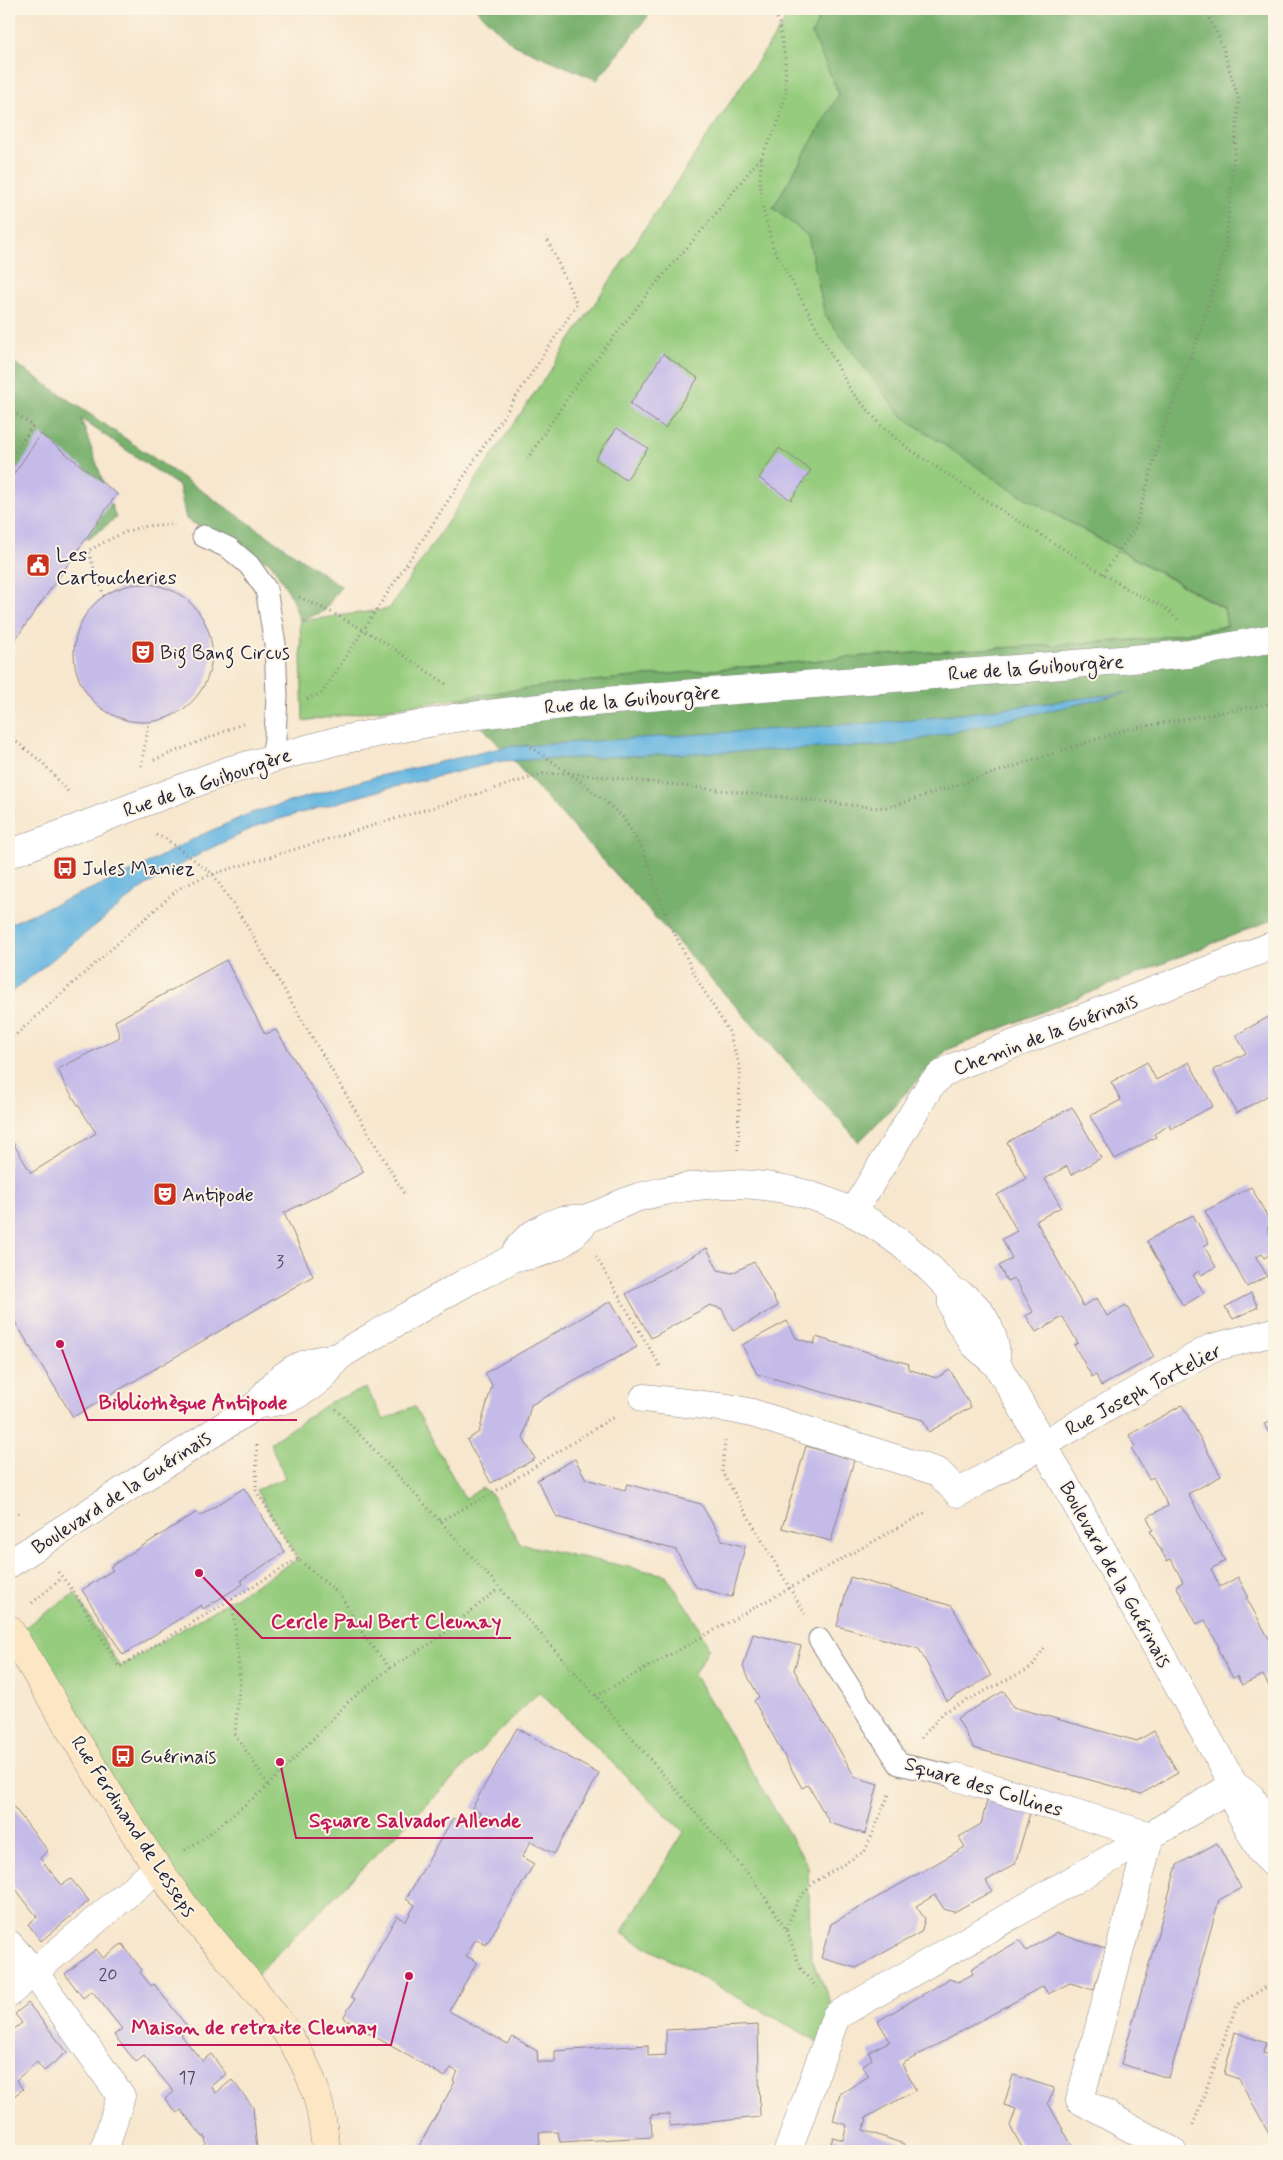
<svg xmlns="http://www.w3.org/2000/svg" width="1283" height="2160" viewBox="0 0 1283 2160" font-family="Mynerve,sans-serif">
  <rect width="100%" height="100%" fill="#fcf5e5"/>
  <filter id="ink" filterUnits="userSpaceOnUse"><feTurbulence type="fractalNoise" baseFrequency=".02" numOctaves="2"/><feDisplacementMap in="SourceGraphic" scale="10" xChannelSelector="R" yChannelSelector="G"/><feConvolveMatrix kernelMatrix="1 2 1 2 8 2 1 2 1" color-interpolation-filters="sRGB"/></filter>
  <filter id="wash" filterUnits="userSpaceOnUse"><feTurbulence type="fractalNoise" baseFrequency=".0096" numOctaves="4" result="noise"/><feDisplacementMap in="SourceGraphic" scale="20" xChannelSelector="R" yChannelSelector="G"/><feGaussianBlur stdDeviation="1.12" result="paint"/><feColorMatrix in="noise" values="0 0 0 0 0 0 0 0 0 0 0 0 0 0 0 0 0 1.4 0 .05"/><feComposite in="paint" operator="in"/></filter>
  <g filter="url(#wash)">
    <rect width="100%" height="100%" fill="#f7e7ce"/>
    <path fill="#96cc7e" stroke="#5c775c" d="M793 9H823L812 34 839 94 773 208 808 236 825 315 1008 488 1224 609 1227 626 1151 639 865 656 560 684 303 721 300 621 389 609Z
      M366 1388 384 1420 414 1406 465 1499 482 1488 491 1494 520 1544 666 1575 695 1620 709 1648 694 1674 808 1866 811 1956 836 2016 826 2046 621 1933 684 1832 539 1692 266 1965 250 1984 13 1635 75 1593 120 1667 298 1559 256 1490 285 1478 270 1443 330 1402Z"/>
    <path fill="#78b06d" stroke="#4d6954" d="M476 9H654L597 80 512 44Z
      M823 9H1274V919L947 1050 859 1142 456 698 560 684 865 656 1151 639 1227 626 1224 608 1008 488 900 415 825 315 808 236 773 208 839 94 812 34Z
      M9 359 341 586 324 611 300 621 290 594 271 563 214 535 186 519 179 486 81 419 116 518 89 539 68 534 9 480Z"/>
    <path fill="#66b6e1" stroke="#446c8e" d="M1132 692 895 745 502 761 378 791 259 825 205 851 145 886 9 994V924L135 870 199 836 251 813 375 777 505 747 913 720Z"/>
    <g id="blocks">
      <path fill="#c5bbe9" d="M663 354 698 378 665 428 630 404Z
        M617 428 648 448 626 480 595 459Z
        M41 434 117 494 15 640 9 636V481Z
        M779 448 811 470 791 500 759 478Z
        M74 653a69 69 0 1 1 138 0a69 69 0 1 1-138 0Z
        M226 960 265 1034 276 1030 364 1172 284 1213 313 1276 73 1417 9 1312V1136L31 1173 96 1133 64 1083 58 1069 120 1037 115 1021Z
        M1272 1015 1274 1020V1092L1237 1113 1213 1070 1246 1053 1236 1035Z
        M1147 1062 1156 1080 1189 1062 1213 1106 1171 1129 1169 1125 1161 1130 1154 1134 1156 1137 1115 1159 1090 1116 1121 1100 1111 1082Z
        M1072 1107 1101 1158 1071 1175 1067 1166 1045 1179 1061 1207 1036 1221 1083 1306 1097 1298 1107 1316 1126 1305 1154 1357 1101 1386 1096 1375 1092 1377 1074 1345 1078 1343 1063 1317 1036 1332 1026 1316 1033 1312 1018 1284 1014 1278 1007 1281 999 1266 1012 1258 1002 1239 1017 1231 997 1195 1026 1179 1007 1142Z
        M1251 1187 1272 1225 1267 1228 1274 1241V1252L1264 1258 1262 1254 1256 1257 1267 1276 1247 1287 1205 1211Z
        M1193 1215 1209 1243 1204 1246 1216 1267 1201 1275 1199 1271 1193 1275 1204 1293 1183 1306 1147 1241Z
        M707 1248 718 1270 732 1273 754 1262 778 1306 733 1331 722 1309 710 1305 651 1338 626 1294Z
        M1251 1293 1258 1307 1233 1319 1225 1307Z
        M611 1301 637 1347 531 1405 523 1438 535 1459 491 1483 467 1440 479 1432 492 1385 485 1373Z
        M787 1321 796 1338 814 1344 816 1337 909 1364 908 1369 936 1378 950 1370 971 1407 929 1432 923 1420 757 1374 742 1345Z
        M1182 1405 1221 1476 1188 1494 1225 1561 1211 1569 1220 1587 1238 1577 1248 1596 1246 1597 1274 1648V1696L1263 1675 1242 1685 1237 1676 1233 1678 1217 1648 1219 1647 1205 1620 1197 1624 1176 1586 1183 1582 1171 1559 1167 1561 1150 1531 1153 1530 1147 1517 1168 1506 1153 1477 1149 1479 1132 1449 1135 1447 1129 1435Z
        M1274 1421V1442L1264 1424Z
        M806 1446 854 1460 831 1541 782 1528Z
        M575 1459 586 1479 625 1490 627 1484 701 1504 722 1540 745 1547 732 1597 696 1587 676 1550 557 1517 537 1480Z
        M244 1488 285 1552 241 1580 243 1584 203 1609 201 1605 123 1655 82 1590 113 1570 110 1567 128 1555 197 1512 200 1516Z
        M850 1577 952 1606 991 1676 947 1701 919 1649 837 1626Z
        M753 1634 801 1646 794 1670 808 1696 855 1777 878 1784 865 1834 830 1823 808 1785 802 1788 754 1701 759 1697 743 1667Z
        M1004 1691 1013 1707 1137 1741 1154 1731 1178 1773 1141 1794 974 1748 957 1718Z
        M517 1728 599 1774 554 1854 531 1841 522 1857 534 1864 486 1945 476 1939 466 1956 477 1962 449 2011 508 2044 513 2037 537 2051 538 2062H555V2051L648 2045V2056L666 2055V2030L758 2025 760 2117 670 2126 669 2114 651 2115 652 2137 560 2142 558 2132H539L540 2145 416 2151 455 2082 453 2081 458 2072 451 2068 445 2077 346 2020 344 2016 355 1999 351 1997 397 1916 406 1921 415 1905 406 1899 453 1818 472 1828 481 1813 472 1808Z
        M9 1801 48 1851 40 1858 51 1872 62 1885 71 1879 89 1901 41 1941 28 1924 37 1917 9 1880Z
        M987 1801 1030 1813 1015 1864 986 1881 992 1891 954 1912 944 1909 935 1895 916 1906 925 1919 921 1932 856 1968 821 1958 831 1924 965 1847 959 1837 981 1824Z
        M1217 1843 1241 1888 1219 1900 1169 2078 1121 2064 1177 1865Z
        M1056 1933 1106 1949 1094 1990 1070 1983 1048 1994 1043 1986 902 2064 916 2090 865 2118 867 2119 863 2130 904 2144 902 2151 829 2150 833 2137 843 2140 847 2125 833 2121 840 2094 869 2076 862 2066 872 2059 869 2052 890 2041 878 2021 949 1979 958 1982 973 1974 971 1969 1020 1940 1026 1951Z
        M122 1944 142 1970 140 1972 151 1986 154 1984 189 2029 181 2035 202 2061 211 2054 226 2074 211 2086 216 2093 232 2080 253 2107 257 2151H200L206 2144 205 2136 203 2137 181 2110 177 2113 165 2099 174 2092 144 2056 136 2062 114 2035 122 2029 92 1991 83 1998 65 1974 96 1949 103 1958Z
        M28 2003 67 2052 44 2071 37 2062 16 2080 23 2089 9 2100V2033L22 2023 15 2014Z
        M1235 2032 1266 2043 1263 2053 1274 2056V2142L1239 2079 1224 2074Z
        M1013 2075 1054 2088 1048 2103 1075 2151H1024L1010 2126 1016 2109 1004 2105Z"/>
    </g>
  </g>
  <g filter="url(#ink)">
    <use href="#blocks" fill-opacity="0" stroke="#8c8484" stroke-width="1"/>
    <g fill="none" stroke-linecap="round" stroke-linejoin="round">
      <g stroke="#8c8484" stroke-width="23">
        <path id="service" d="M203 536 229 548 249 565 266 589 275 644 277 695 275 738 272 759
          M819 1639 899 1764 957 1777"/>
      </g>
      <g stroke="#8c8484" stroke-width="29">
        <path id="minor" d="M9 854 227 771 336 741 454 718 572 704 683 694 1028 668 1189 654 1274 638
          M853 1212 930 1086 941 1075 954 1067 1274 945
          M644 1398 728 1408 752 1413 938 1472 958 1493 1211 1348 1274 1332
          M957 1777 1150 1836
          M1150 1836 1080 2100 1172 2151
          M9 1944 34 1972 121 2096 104 2151
          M9 1993 158 1868
          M788 2151 836 2016 1150 1836 1234 1785"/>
      </g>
      <g stroke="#8c8484" stroke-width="29">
        <path id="tertiary" d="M513 1257C544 1257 570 1242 588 1218
          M951 1291 952 1304 957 1318 974 1344 997 1365 1014 1393 1234 1785 1251 1797 1274 1835
          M258 1404C285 1403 306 1393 325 1374 330 1369 333 1361 339 1357 348 1349 362 1343 373 1336 404 1318 434 1300 465 1283 480 1275 498 1268 512 1258 516 1254 518 1248 522 1244 530 1234 547 1225 560 1221 569 1217 581 1221 590 1217 607 1212 622 1202 639 1197 763 1164 862 1194 948 1287 952 1292 958 1293 963 1296 985 1310 997 1340 997 1365
          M9 1564 258 1404C281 1372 299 1362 338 1357
          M1234 1801 1261 1851 1274 1864"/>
      </g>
      <g stroke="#8c8484" stroke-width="29">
        <path id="secondary" d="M9 1629C58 1708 104 1790 157 1867 169 1884 181 1903 195 1919 234 1966 293 2027 313 2084 321 2106 324 2129 326 2151"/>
      </g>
      <path stroke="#8c8484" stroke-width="3" stroke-dasharray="1 4" stroke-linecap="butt" d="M773 9 779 23 785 58 786 93 777 126 762 155 760 181 763 209 773 247 851 391 881 425 909 449 1007 514 1134 593 1163 606 1178 620
        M9 409 33 426 9 460
        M527 459 577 384 652 288 704 228 761 157
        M1103 574 1135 528 1160 439 1201 329 1225 250 1239 101 1222 45 1205 9
        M104 596 88 551C120 534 136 523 175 525
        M299 597 335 614 381 640 446 684
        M307 699 322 693 577 304 546 237
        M9 736 43 763 70 794
        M527 744 583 783 622 816 643 850 667 918 698 981 729 1032 740 1068 738 1150
        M154 760 245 723
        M141 766 149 723
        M156 835 166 839 213 874 245 923 405 1195
        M9 1041 178 889 199 879 213 874 543 774 570 773 878 808 893 806 1125 730 1274 703
        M596 1257 660 1366
        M336 1409 440 1521 596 1696 754 1881 786 1929 801 1969 817 1988
        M725 1441 722 1472 805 1614
        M257 1445 256 1490 298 1559
        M9 1507 21 1515
        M440 1521 491 1494 615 1416
        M58 1572 75 1593 119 1667 298 1559 341 1596 366 1639 390 1668
        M232 1599 240 1678 235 1734 268 1785
        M32 1603 62 1578
        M596 1696 928 1511
        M921 1738 944 1712 1032 1667 1044 1648
        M185 1850 204 1838 268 1786 348 1702 390 1668 433 1642 498 1589
        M786 1929 798 1900 813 1883 865 1851 890 1792
        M1193 2125 1237 2005 1274 1982"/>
      <use href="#service" stroke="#fff" stroke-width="21"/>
      <use href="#minor" stroke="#fff" stroke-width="28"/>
      <use href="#tertiary" stroke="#fff" stroke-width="28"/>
      <use href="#secondary" stroke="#fce6c4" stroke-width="28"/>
    </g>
  </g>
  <defs>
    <g id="civic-square" transform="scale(1.25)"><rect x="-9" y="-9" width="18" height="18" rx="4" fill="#c8321e" stroke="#fcf5e5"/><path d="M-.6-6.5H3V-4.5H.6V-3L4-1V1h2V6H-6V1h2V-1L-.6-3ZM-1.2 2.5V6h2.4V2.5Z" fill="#fff"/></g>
    <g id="theatre-square" transform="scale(1.25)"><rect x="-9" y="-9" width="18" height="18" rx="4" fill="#c8321e" stroke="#fcf5e5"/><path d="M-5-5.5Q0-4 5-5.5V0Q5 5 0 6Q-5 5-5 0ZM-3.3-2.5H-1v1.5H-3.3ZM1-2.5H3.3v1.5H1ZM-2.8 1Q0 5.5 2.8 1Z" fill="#fff"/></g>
    <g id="bus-square" transform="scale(1.25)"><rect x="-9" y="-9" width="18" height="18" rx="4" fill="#c8321e" stroke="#fcf5e5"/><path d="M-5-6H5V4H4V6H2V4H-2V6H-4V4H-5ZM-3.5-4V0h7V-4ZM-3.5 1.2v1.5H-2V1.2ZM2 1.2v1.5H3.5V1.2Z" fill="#fff"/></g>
  </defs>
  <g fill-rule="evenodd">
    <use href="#civic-square" x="38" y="565"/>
    <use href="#theatre-square" x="143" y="652"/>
    <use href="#bus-square" x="65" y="868"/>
    <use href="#theatre-square" x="165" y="1194"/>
    <use href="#bus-square" x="123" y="1756"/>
  </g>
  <g text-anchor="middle" stroke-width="4" stroke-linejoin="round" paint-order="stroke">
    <g font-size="18" fill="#4b4866">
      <text x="280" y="1267">3</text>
      <text x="108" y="1980">20</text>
      <text x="187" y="2083">17</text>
    </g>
    <g font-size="20" fill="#22223b" stroke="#fcf5e5" text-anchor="start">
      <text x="56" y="561">Les<tspan x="56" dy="23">Cartoucheries</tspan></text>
      <text x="160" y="659">Big Bang Circus</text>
      <text x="82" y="875">Jules Maniez</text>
      <text x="182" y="1201">Antipode</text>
      <text x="140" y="1763">Guérinais</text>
    </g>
    <g font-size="20" fill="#22223b" stroke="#fcf5e5">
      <text transform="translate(1036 667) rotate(-4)" y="7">Rue de la Guibourgère</text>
      <text transform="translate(632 699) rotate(-5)" y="7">Rue de la Guibourgère</text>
      <text transform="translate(207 782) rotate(-19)" y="7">Rue de la Guibourgère</text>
      <text transform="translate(1045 1034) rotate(-21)" y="7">Chemin de la Guérinais</text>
      <text transform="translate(1143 1389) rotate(-28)" y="7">Rue Joseph Tortelier</text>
      <text transform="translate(121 1492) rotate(-33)" y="7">Boulevard de la Guérinais</text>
      <text transform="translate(1116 1574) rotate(61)" y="7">Boulevard de la Guérinais</text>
      <text transform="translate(984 1786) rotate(17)" y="7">Square des Collines</text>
      <text transform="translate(134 1826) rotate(57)" y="7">Rue Ferdinand de Lesseps</text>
    </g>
  </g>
  <path fill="none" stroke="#c2185b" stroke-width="2" d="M60 1344L88 1420H297M199 1573L262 1638H511M280 1762L296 1838H533M409 1976L391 2045H117"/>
  <g fill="#c2185b" stroke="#fcf5e5" stroke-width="2">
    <circle cx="60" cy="1344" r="5"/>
    <circle cx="199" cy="1573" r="5"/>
    <circle cx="280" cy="1762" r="5"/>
    <circle cx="409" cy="1976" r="5"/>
  </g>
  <g font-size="21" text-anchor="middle" font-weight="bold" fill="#c2185b" stroke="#fcf5e5" stroke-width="4" stroke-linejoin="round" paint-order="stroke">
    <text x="193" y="1409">Bibliothèque Antipode</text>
    <text x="386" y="1628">Cercle Paul Bert Cleunay</text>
    <text x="415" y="1827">Square Salvador Allende</text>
    <text x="254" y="2034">Maison de retraite Cleunay</text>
  </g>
  <rect width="1283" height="2160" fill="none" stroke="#fcf5e5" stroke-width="30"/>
</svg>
